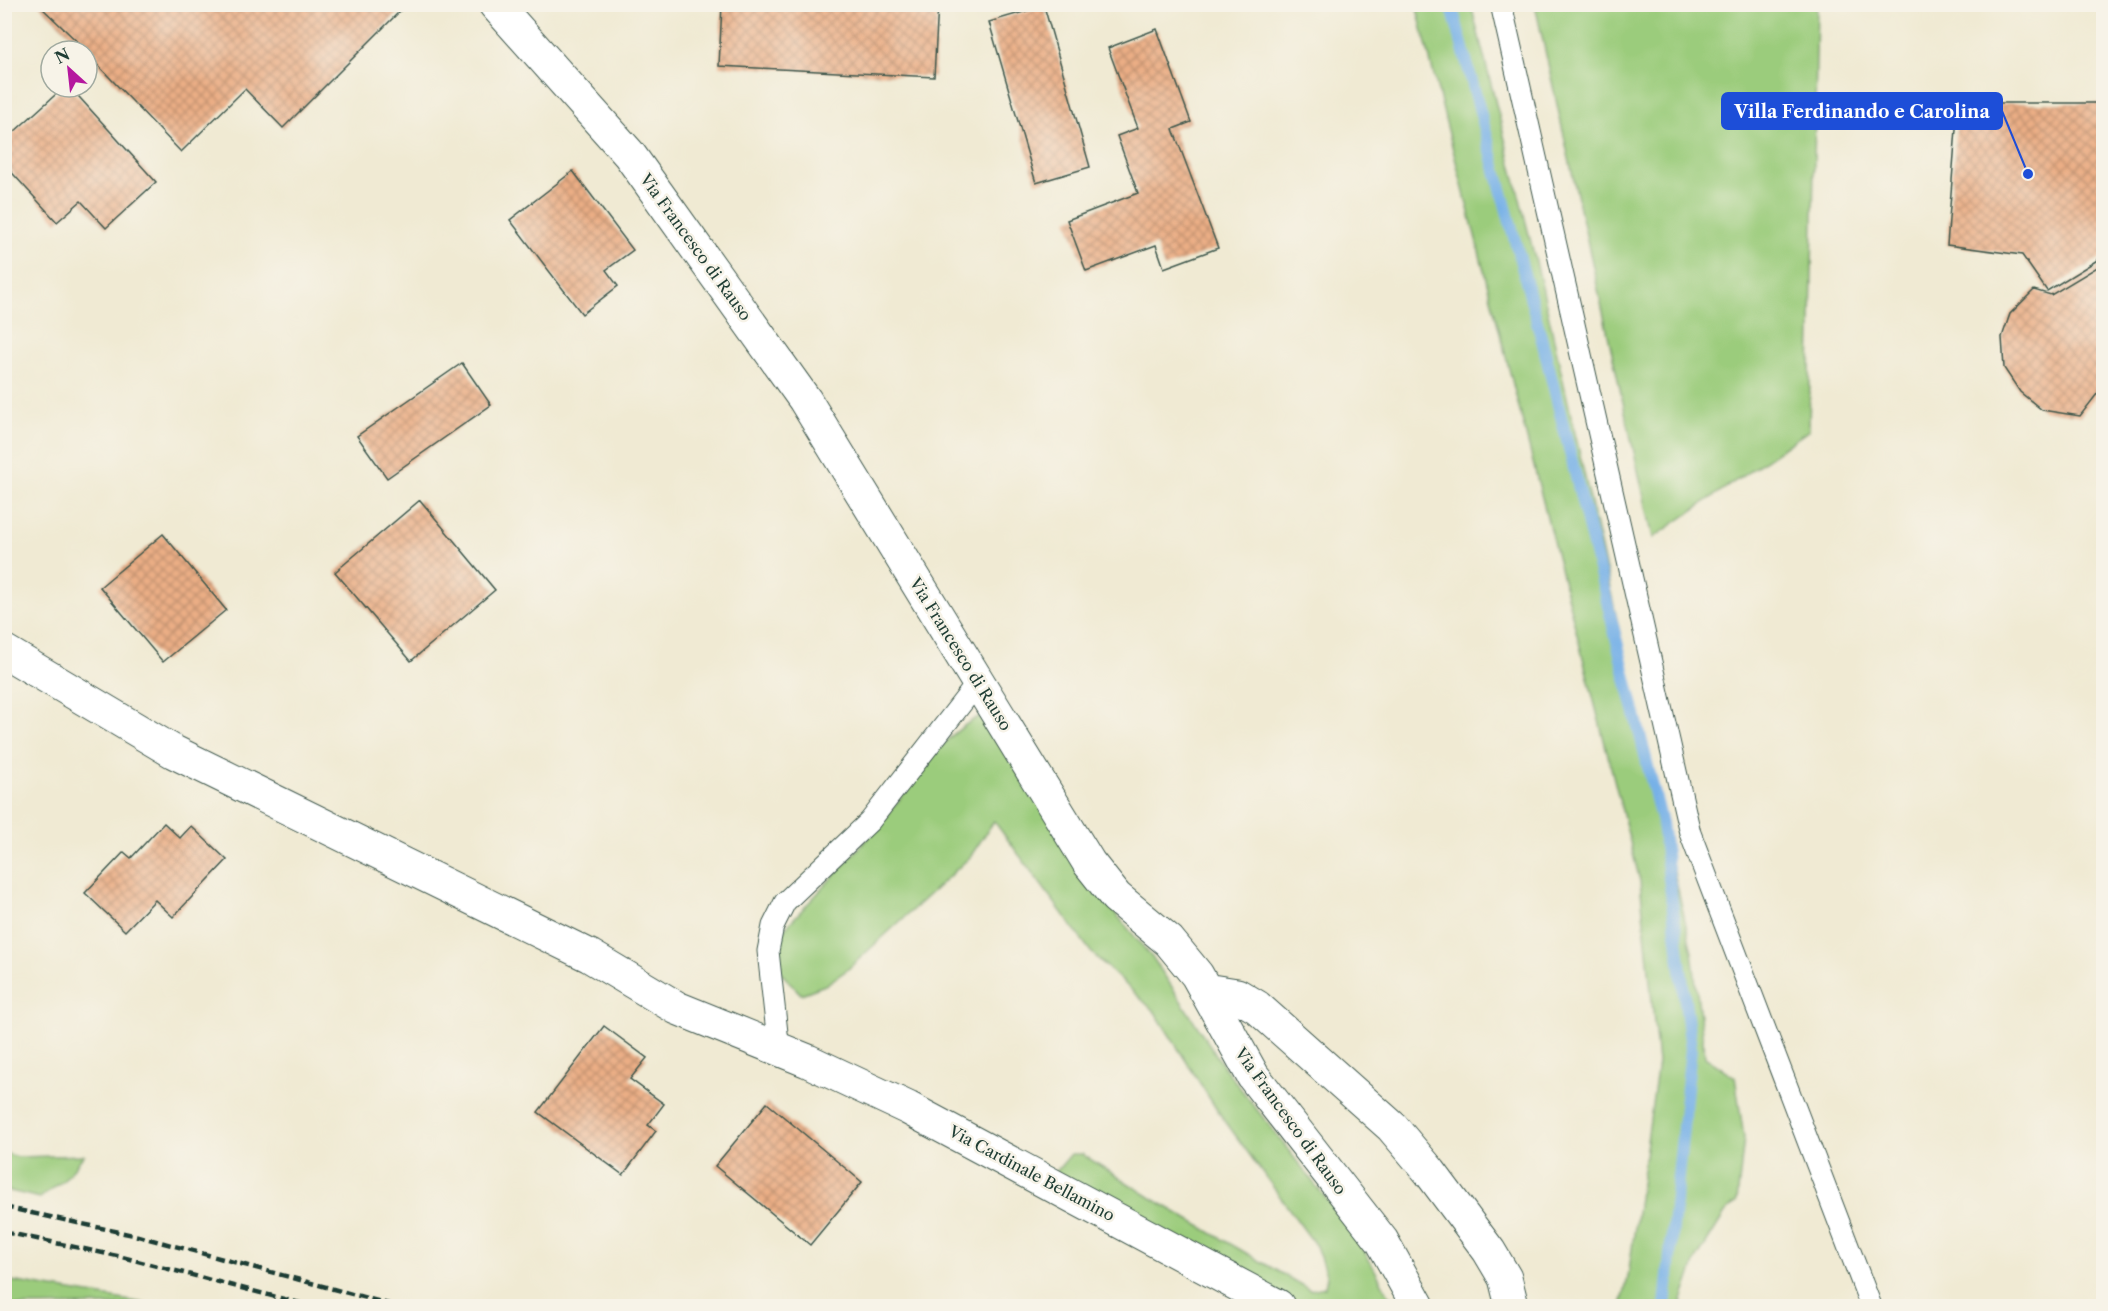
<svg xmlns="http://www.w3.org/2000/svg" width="2108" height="1311" viewBox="0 0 2108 1311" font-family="'Libre Caslon Text',serif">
  <defs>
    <pattern id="building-cross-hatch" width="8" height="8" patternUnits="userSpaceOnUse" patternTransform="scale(1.5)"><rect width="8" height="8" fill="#ebae85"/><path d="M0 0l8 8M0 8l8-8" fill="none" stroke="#be8f6e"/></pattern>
  </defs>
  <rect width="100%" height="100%" fill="#f7f3e8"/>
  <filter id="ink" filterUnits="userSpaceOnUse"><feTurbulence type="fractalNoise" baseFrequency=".0167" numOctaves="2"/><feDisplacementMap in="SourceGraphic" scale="12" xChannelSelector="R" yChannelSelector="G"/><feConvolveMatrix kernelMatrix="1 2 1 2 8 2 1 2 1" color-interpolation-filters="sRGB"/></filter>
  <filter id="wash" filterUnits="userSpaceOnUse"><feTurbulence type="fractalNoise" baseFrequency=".008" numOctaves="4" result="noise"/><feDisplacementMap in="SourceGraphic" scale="24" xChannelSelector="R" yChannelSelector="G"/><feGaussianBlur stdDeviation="1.35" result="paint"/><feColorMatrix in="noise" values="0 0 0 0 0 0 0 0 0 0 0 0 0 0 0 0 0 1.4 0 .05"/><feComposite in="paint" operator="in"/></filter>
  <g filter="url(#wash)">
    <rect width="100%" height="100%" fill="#f0ead3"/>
    <path fill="#9bcc7c" stroke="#5d8458" stroke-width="1.5" d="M1416 5H1471L1541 282 1692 952 1705 1057 1735 1077 1744 1138 1737 1201 1725 1213 1696 1260 1680 1306H1621L1628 1277 1658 1062 1640 881Z
      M1535 5H1817L1809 430 1653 538Z
      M987 713 1102 897 1155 961 1224 1067 1358 1240 1395 1306H1299L1054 1174 1071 1154H1082L1153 1199 1310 1290 1325 1287 1327 1277 1316 1246 1217 1110 1155 1012 1091 952 994 821 970 857 847 970 825 985 801 994 779 971 777 941 785 928C818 893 851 858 882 822 913 785 941 731 987 713Z
      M4 1153 18 1157 84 1155 64 1180 40 1198 5 1190Z
      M5 1280 155 1305 5 1306Z"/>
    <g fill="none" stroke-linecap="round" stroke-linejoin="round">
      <path stroke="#77b1e7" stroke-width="12" d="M1451 4 1543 344 1662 823 1691 1048 1665 1306"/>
    </g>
    <g id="blocks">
      <path fill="url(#building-cross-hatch)" d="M38 4 81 6 407 4 283 128 245 89 181 152 87 54V51Z
        M722 4H938L934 77 719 66Z
        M1044 6 1090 167 1036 183 989 22Z
        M1157 29 1191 122 1173 129 1218 248 1164 268 1156 245 1086 271 1067 220 1138 193 1117 136 1138 128 1108 48Z
        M64 87H70L156 182 106 228 81 201 57 222 4 164V141Z
        M1958 103H2104V256L2047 291 2022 255 1947 245Z
        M573 171 633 250 606 270 618 286 582 314 510 220Z
        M2104 263V385L2080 416 2042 410 2020 392 2004 368 2002 337 2010 314 2034 290 2051 295Z
        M462 363 491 405 387 478 357 436Z
        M420 500 495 590 411 661 335 572Z
        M163 534 226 610 163 662 100 587Z
        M164 823 180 838 191 826 227 860 173 917 155 900 125 931 85 893 124 852 131 858Z
        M604 1026 647 1058 630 1079 664 1104 648 1125 656 1131 623 1175 538 1112Z
        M767 1103 862 1182 810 1245 715 1166Z"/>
    </g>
  </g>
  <g filter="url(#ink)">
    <use href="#blocks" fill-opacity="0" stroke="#3e574c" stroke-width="1.5"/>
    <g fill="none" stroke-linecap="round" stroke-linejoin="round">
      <g stroke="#3e574c" stroke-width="23">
        <path id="service" d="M1501 4 1690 833 1871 1306
          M779 1051 768 951 773 926 785 902 870 821 979 681"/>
      </g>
      <g stroke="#3e574c" stroke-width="35">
        <path id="minor" d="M495 4 629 154 805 400 1089 863 1116 897 1169 941 1197 975 1253 1076 1382 1241 1418 1306
          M4 651 174 752 590 956 677 1008 808 1061 908 1108 1278 1306
          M1205 990 1237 995 1257 1007 1392 1127 1430 1172 1489 1251 1505 1278 1512 1306"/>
      </g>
      <use href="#service" stroke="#fff" stroke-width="21"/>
      <use href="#minor" stroke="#fff" stroke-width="33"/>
      <path stroke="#1f3d34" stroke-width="4.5" stroke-dasharray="9 4.5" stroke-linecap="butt" d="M4 1207 138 1236 396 1306
        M4 1232 122 1257 311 1306"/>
    </g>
  </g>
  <g text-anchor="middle" stroke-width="5" stroke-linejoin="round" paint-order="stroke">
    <g font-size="16" fill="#1f3d34" stroke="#f7f3e8">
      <text transform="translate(696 247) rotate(54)" y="6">Via Francesco di Rauso</text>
      <text transform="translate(961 654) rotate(58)" y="6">Via Francesco di Rauso</text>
      <text transform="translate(1291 1121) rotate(54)" y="6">Via Francesco di Rauso</text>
      <text transform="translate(1032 1173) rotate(28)" y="6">Via Cardinale Bellamino</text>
    </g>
  </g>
  <path fill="none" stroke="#1d4ed8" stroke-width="2" d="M2028 174L2002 111"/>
  <circle fill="#1d4ed8" stroke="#f7f3e8" stroke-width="2" cx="2028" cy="174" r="6"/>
  <rect fill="#1d4ed8" stroke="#1d4ed8" stroke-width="2" x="1722" y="93" width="280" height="36" rx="6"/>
  <g font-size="18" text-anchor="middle" font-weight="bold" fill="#fff">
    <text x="1862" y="118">Villa Ferdinando e Carolina</text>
  </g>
  <rect width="2108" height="1311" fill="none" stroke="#f7f3e8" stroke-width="24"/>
  <g transform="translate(69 69) rotate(333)"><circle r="28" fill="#f7f3e8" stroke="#a1aaa0" stroke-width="1.5"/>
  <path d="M0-4.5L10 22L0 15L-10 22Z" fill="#b5179e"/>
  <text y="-9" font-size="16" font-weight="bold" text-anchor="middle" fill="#1f3d34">N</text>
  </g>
</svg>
